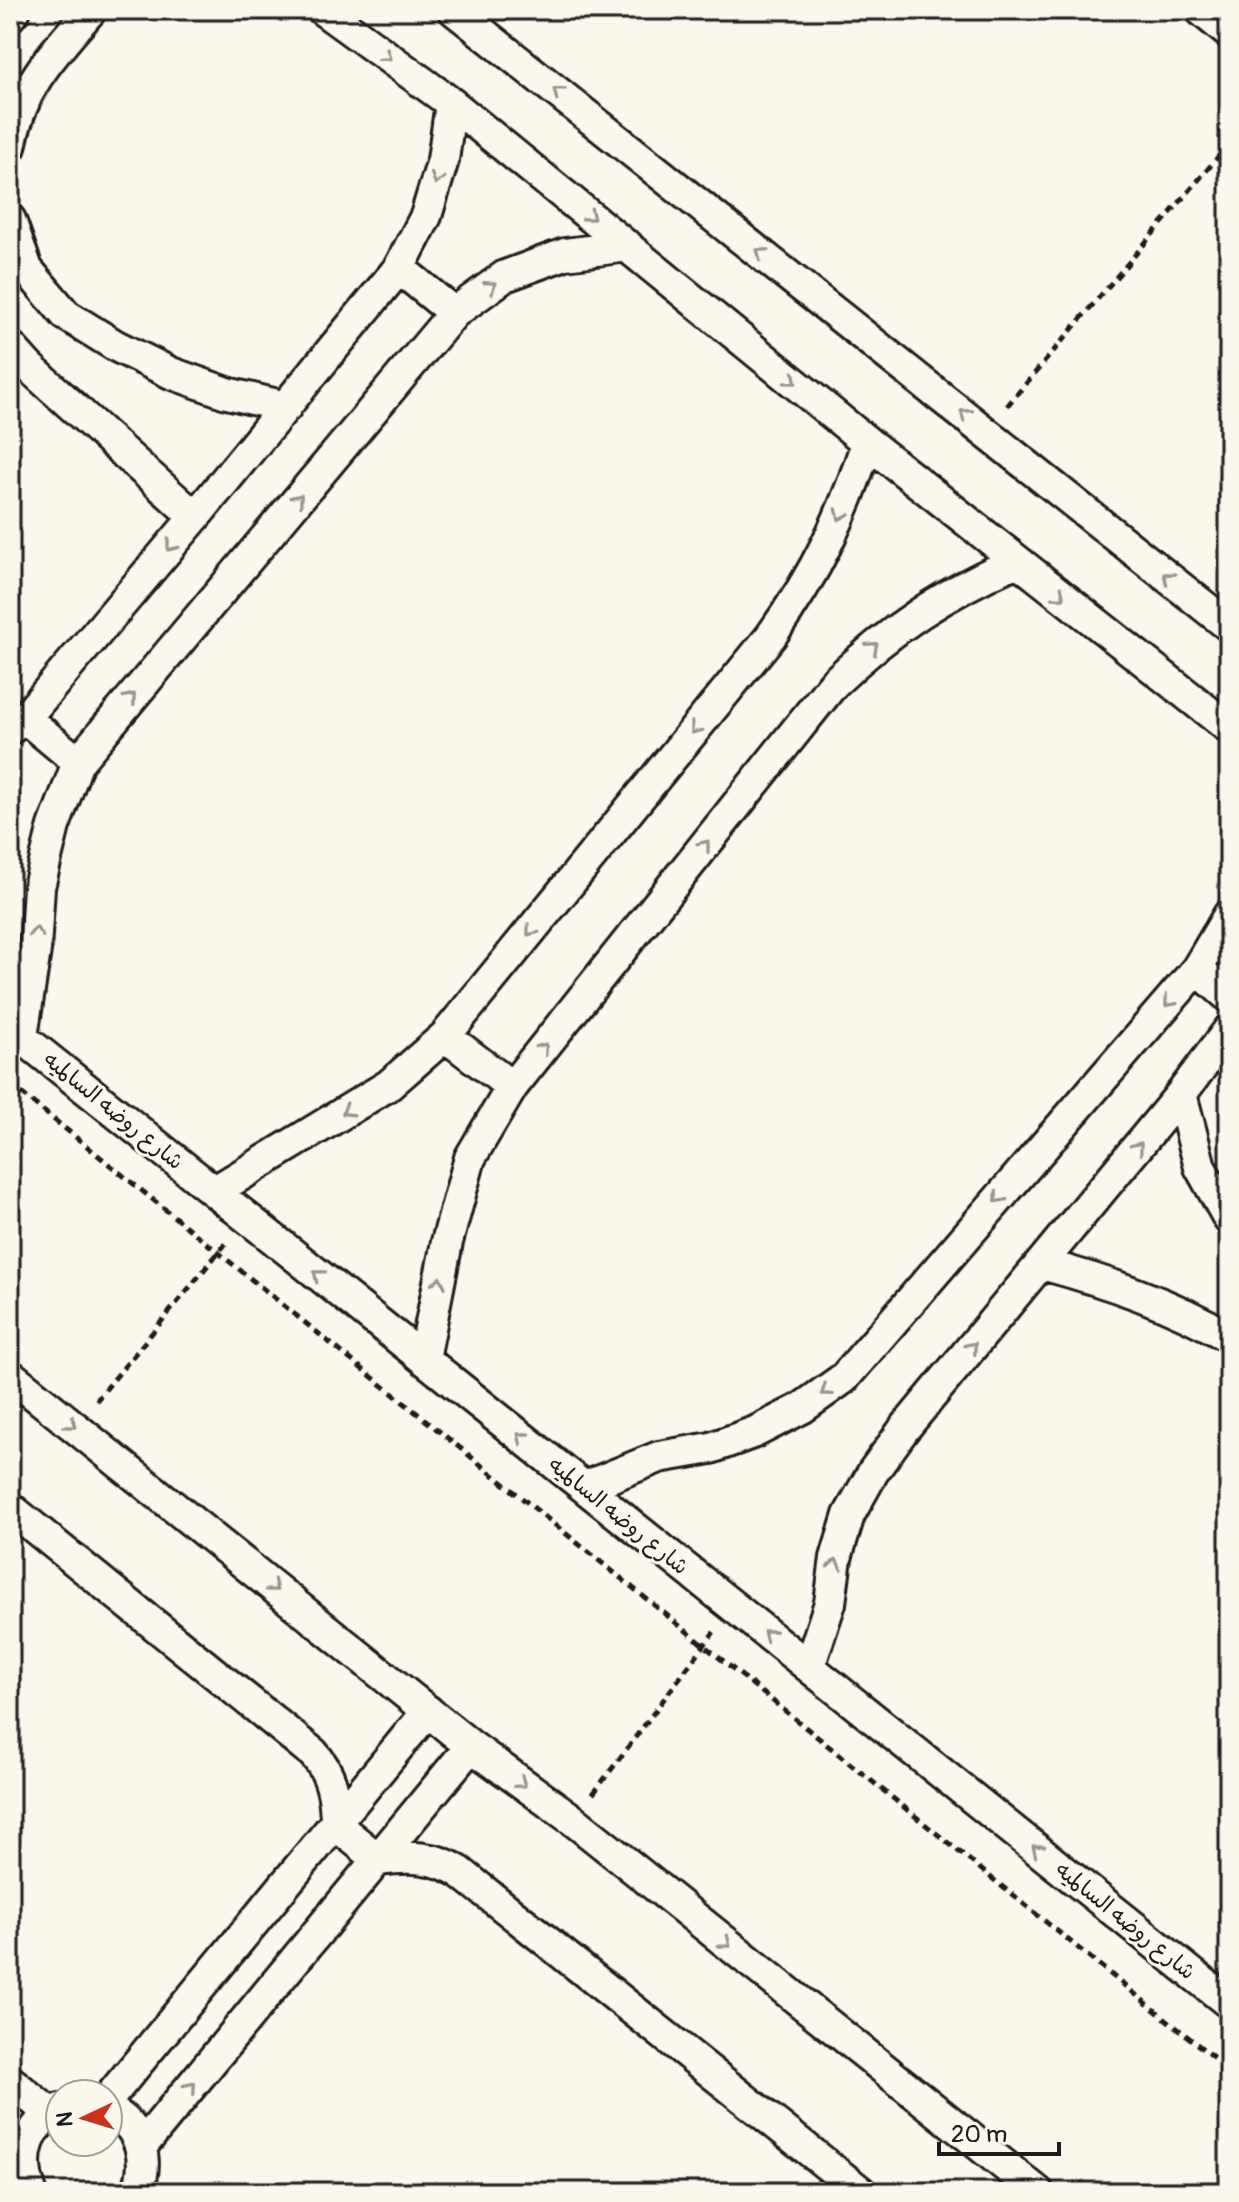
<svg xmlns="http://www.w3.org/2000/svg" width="1239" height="2202" viewBox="0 0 1239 2202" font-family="Pangolin,'Playpen Sans Arabic',sans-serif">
  <rect width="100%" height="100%" fill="#fbf7ec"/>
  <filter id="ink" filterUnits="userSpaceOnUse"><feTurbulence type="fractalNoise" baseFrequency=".0125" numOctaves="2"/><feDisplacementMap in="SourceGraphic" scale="16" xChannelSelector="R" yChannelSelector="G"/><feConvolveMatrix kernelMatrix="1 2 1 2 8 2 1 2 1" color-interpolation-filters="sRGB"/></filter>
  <g filter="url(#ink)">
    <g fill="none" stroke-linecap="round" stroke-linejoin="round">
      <g stroke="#1c1c1c" stroke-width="36">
        <path id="minor" d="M323 10 451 103 867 442 1229 728
          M454 10 1229 626
          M1201 10 1229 33
          M10 16 15 10
          M10 147C22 84 51 57 91 10
          M10 220 27 269 66 315 116 346 171 373 227 393 286 407
          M399 268 454 313
          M10 346 29 367 195 517
          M25 718 78 762
          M10 729 25 718 195 517 399 268 426 216 443 160 451 103
          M1197 969 1229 997
          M10 1028 1229 2003
          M445 1036 512 1087
          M22 1037 35 950 39 887 54 826 78 762 454 313 505 276 565 254 628 246
          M1181 1094 1200 1167 1229 1219
          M215 1191 389 1085 445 1036 771 636C816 573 844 515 867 442
          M1042 1264C1108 1282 1170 1303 1229 1337
          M424 1359 447 1242 470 1158 512 1087 834 683C893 627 943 594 1017 561
          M10 1375 471 1746 573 1820 1038 2192
          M585 1487 659 1457 711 1448 755 1432 802 1408 844 1378 1197 969 1229 915
          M10 1508 313 1753C332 1773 336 1798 336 1825L379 1860C408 1856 435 1856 460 1872L861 2192
          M809 1667 830 1603 836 1558 849 1515 873 1472 904 1429 1181 1094 1229 1030
          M10 2081 51 2114
          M108 2099 428 1711
          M108 2110C141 2125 150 2160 137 2192
          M141 2147 471 1746
          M31 2192C18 2159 26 2125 60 2109"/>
      </g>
      <path stroke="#1c1c1c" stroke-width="5" stroke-dasharray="8 6" stroke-linecap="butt" d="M1007 406 1229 144
        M10 1084 1229 2070
        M96 1401 227 1242
        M593 1794 714 1632"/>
      <use href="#minor" stroke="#fbf7ec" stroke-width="30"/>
    </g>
    <defs><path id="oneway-chevron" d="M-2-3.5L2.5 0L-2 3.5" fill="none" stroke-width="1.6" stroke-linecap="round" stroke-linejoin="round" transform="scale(2)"/></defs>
    <g stroke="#97948e">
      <use href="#oneway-chevron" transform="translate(386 56) rotate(36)"/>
      <use href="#oneway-chevron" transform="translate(558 92) rotate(-142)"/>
      <use href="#oneway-chevron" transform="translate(437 179) rotate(107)"/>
      <use href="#oneway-chevron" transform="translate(590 216) rotate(39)"/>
      <use href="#oneway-chevron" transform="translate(761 253) rotate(-142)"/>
      <use href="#oneway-chevron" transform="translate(491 286) rotate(-36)"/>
      <use href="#oneway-chevron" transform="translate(792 380) rotate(39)"/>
      <use href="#oneway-chevron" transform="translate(965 414) rotate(-142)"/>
      <use href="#oneway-chevron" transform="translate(298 499) rotate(-50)"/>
      <use href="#oneway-chevron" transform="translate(841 515) rotate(113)"/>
      <use href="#oneway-chevron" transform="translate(171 546) rotate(130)"/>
      <use href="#oneway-chevron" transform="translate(1168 577) rotate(-141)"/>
      <use href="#oneway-chevron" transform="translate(1060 595) rotate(38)"/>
      <use href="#oneway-chevron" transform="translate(873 647) rotate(-41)"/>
      <use href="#oneway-chevron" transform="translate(131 698) rotate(-50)"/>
      <use href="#oneway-chevron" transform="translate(695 729) rotate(129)"/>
      <use href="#oneway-chevron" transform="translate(705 845) rotate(-51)"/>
      <use href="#oneway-chevron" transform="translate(531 931) rotate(129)"/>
      <use href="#oneway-chevron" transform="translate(36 932) rotate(-87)"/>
      <use href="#oneway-chevron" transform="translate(1169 1002) rotate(131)"/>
      <use href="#oneway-chevron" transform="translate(543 1048) rotate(-51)"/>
      <use href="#oneway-chevron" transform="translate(347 1111) rotate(149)"/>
      <use href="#oneway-chevron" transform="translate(1138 1147) rotate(-51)"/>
      <use href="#oneway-chevron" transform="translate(999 1198) rotate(131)"/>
      <use href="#oneway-chevron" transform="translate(318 1275) rotate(-142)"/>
      <use href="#oneway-chevron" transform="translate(439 1282) rotate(-79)"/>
      <use href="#oneway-chevron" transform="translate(972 1347) rotate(-50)"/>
      <use href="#oneway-chevron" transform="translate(826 1391) rotate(144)"/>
      <use href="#oneway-chevron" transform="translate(71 1424) rotate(39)"/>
      <use href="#oneway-chevron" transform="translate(522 1437) rotate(-141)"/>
      <use href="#oneway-chevron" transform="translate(835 1564) rotate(-80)"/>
      <use href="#oneway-chevron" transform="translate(273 1587) rotate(39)"/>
      <use href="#oneway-chevron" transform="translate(768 1634) rotate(-141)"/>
      <use href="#oneway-chevron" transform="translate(521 1783) rotate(36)"/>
      <use href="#oneway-chevron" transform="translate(1037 1849) rotate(-141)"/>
      <use href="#oneway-chevron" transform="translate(726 1943) rotate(39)"/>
      <use href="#oneway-chevron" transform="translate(191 2087) rotate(-50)"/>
    </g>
  </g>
  <g text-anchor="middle" stroke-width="6" stroke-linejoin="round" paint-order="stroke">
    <g font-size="22" fill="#1c1c1c" stroke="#fbf7ec">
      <text transform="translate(114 1110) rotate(39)" y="8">شارع روضه السالميه</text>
      <text transform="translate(619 1515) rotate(39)" y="8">شارع روضه السالميه</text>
      <text transform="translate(1126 1920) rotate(39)" y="8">شارع روضه السالميه</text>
    </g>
  </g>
  <rect width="1239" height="2202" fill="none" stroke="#fbf7ec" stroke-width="40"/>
  <rect x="20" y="20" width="1199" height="2162" fill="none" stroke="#1c1c1c" stroke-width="3" filter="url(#ink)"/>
  <g transform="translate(84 2118) rotate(266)"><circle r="38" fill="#fbf7ec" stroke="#a29f99" stroke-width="2"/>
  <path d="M0-6L14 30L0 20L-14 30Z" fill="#c8321e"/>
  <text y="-12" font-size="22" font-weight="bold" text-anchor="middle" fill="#1c1c1c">N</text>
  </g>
  <path d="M939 2142v12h120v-12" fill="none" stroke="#1c1c1c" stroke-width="4"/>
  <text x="951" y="2142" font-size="24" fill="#1c1c1c" stroke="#fbf7ec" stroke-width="6" paint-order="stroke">20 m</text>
</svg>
